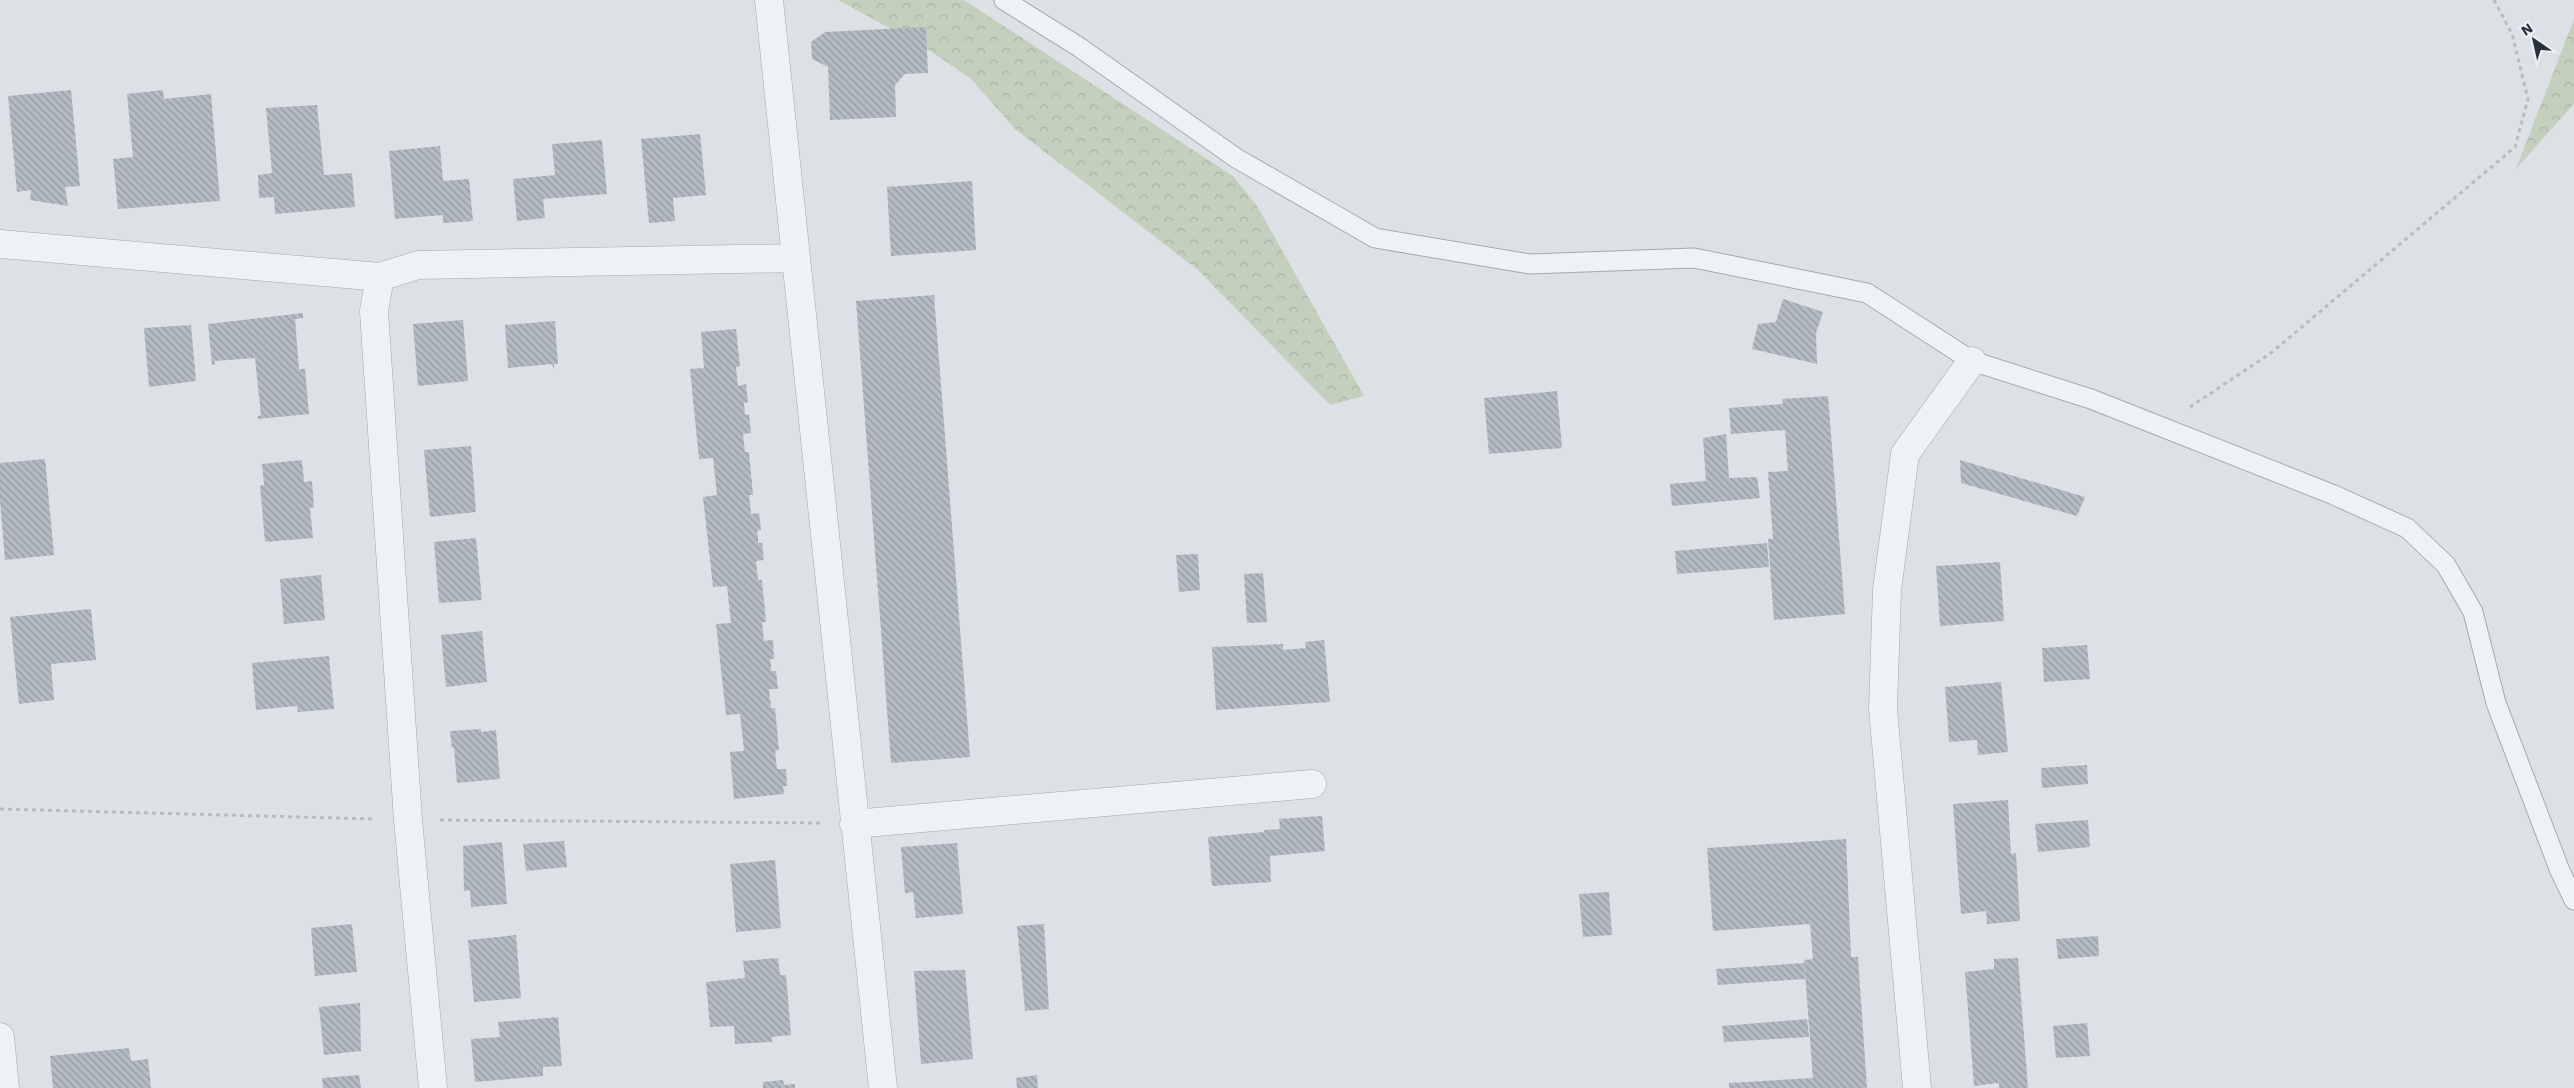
<svg xmlns="http://www.w3.org/2000/svg" width="2574" height="1088" viewBox="0 0 2574 1088" font-family="'Work Sans',sans-serif">
  <defs>
    <pattern id="forest-crowns" width="20" height="18" patternUnits="userSpaceOnUse" patternTransform="scale(1.25)"><rect width="20" height="18" fill="#c4d0be"/><path d="M2 6a3 3 0 1 1 6 0M12 15a3 3 0 1 1 6 0" fill="none" stroke="#a8b3a4"/></pattern>
    <pattern id="building-back-hatch" width="6" height="6" patternUnits="userSpaceOnUse" patternTransform="scale(1.25)"><rect width="6" height="6" fill="#b4bbc3"/><path d="M-1 5l2 2M0 0l6 6M5-1l2 2" fill="none" stroke="#9299a0"/></pattern>
  </defs>
  <rect width="100%" height="100%" fill="#dde1e6"/>
  <path fill="url(#forest-crowns)" d="M838 0H964L1233 176 1257 206 1364 396 1330 405 1198 270 1015 129 971 79 926 48Z
    M2574 19V104L2516 169Z"/>
  <path fill="url(#building-back-hatch)" d="M926 27 928 73 905 74 895 85 896 117 830 120 828 67 812 59 811 42 825 32Z
    M71 90 80 186 65 187 68 206 30 200 31 190 17 192 8 96Z
    M163 90 164 99 211 94 220 201 118 209 113 159 133 157 127 94Z
    M317 105 324 175 352 173 355 207 275 214 274 197 259 198 258 175 272 173 266 108Z
    M700 134 706 195 673 198 675 221 649 223 641 139Z
    M602 140 607 194 543 199 545 218 517 221 513 179 555 175 552 144Z
    M440 146 443 181 469 179 473 221 443 223V215L395 219 389 151Z
    M972 181 976 250 891 256 887 187Z
    M934 295 970 757 891 763 856 301Z
    M1783 299 1823 312 1816 333 1817 364 1752 349 1758 324 1776 322Z
    M303 313V318L295 319 299 369H305L309 414 258 419V416L261 415 255 358 215 361V364L212 365 208 324Z
    M463 320 468 381 418 386 413 324Z
    M555 321 558 364H554V369L552 364 508 368 505 325Z
    M191 325 196 381 149 387 144 328Z
    M736 329 740 366 736 367 738 386 746 384 748 402 744 403 745 415 749 414 751 433 743 434 745 452H749L753 495H749L751 514 759 513 761 530 757 531 758 537V543H762L764 560 756 561 758 580H762L766 622H762L764 641 773 640 774 659H770L771 665V671H776L778 689H769L771 708H775L779 750 775 751 777 769H786L787 786H783L784 794 734 799 730 752 744 751 740 714 726 715 716 624 731 623 727 586 713 587 703 497 717 495 713 458 699 459 690 369 704 368 701 332Z
    M1557 391 1562 448 1489 454 1484 398Z
    M1828 396 1845 614 1774 620 1768 539H1773L1768 472 1788 471 1785 430 1731 434 1729 408 1783 404 1782 399Z
    M1726 434 1729 478 1757 477 1760 498 1672 506 1670 484 1706 481 1703 438Z
    M471 446 476 512 430 517 424 450Z
    M45 459 54 555 5 560 0 500V463Z
    M302 460 304 482 312 481 314 507 310 508 313 538 265 542 260 486 264 485 262 464Z
    M1960 460 2085 497 2077 516 1961 483Z
    M476 538 482 600 439 603 434 542Z
    M1767 543 1769 567 1677 574 1675 551Z
    M1198 554 1200 590 1179 592 1176 555Z
    M2000 562 2004 621 1940 626 1936 566Z
    M1263 573 1267 622 1247 623 1244 574Z
    M321 575 325 620 284 624 280 579Z
    M91 609 96 660 51 664 54 700 19 704 10 617Z
    M482 631 487 682 446 687 441 635Z
    M1324 640 1330 702 1216 710 1212 647 1283 644V650L1306 648 1305 642Z
    M2087 645 2090 679 2044 682 2042 648Z
    M329 656 334 709 298 712 297 706 256 710 252 663Z
    M2001 682 2008 752 1978 755 1977 740 1949 742 1945 687Z
    M481 729V732L496 730 500 779 457 783 454 747 452 748 450 731Z
    M2087 765 2088 784 2042 788 2041 768Z
    M2008 800 2011 854 2016 853 2020 921 1987 924 1986 911 1961 914 1953 804Z
    M1322 816 1325 851 1270 856 1271 882 1212 886 1208 837 1264 832V830L1280 829 1279 819Z
    M2088 820 2090 847 2038 852 2035 824Z
    M1846 839 1851 957H1858L1867 1088H1729V1083L1813 1078 1804 960 1813 959 1810 924 1713 931 1707 848Z
    M564 841 567 867 526 871 523 844Z
    M502 842 507 904 471 907 470 890 464 891 463 846Z
    M957 843 963 914 916 918 913 892 905 893 901 847Z
    M775 860 781 928 736 932 730 864Z
    M1609 892 1612 935 1583 937 1579 894Z
    M352 924 357 972 315 976 311 928Z
    M1044 924 1049 1009 1025 1011 1017 926Z
    M516 935 521 998 474 1002 468 940Z
    M2098 936 2099 956 2058 959 2056 939Z
    M778 958 780 975H786L791 1035 772 1037V1042L735 1044 734 1026 710 1027 706 982 745 978 743 961Z
    M2018 958 2028 1088H1999V1083L1974 1086 1965 972 1994 969V959Z
    M1804 963 1805 979 1718 985 1716 969Z
    M965 970 973 1059 921 1064 914 971Z
    M360 1003 361 1051 324 1055 319 1007Z
    M558 1017 562 1066 543 1067V1076L475 1082 471 1039 500 1037 498 1022Z
    M1807 1019 1809 1037 1724 1042 1722 1026Z
    M2087 1023 2090 1056 2056 1058 2053 1026Z
    M129 1048 131 1061 148 1059 151 1088H53L50 1056Z
    M359 1075 361 1088H323L322 1078Z
    M1037 1075 1038 1088H1017L1016 1078Z
    M783 1080 784 1085 795 1084V1088H763V1082Z"/>
  <g fill="none" stroke-linecap="round" stroke-linejoin="round">
    <g stroke="#a3a9b0" stroke-width="21">
      <path id="service" d="M1004 0 1079 47 1236 158 1375 238 1530 264 1694 258 1867 293 1972 361 2091 399 2334 495 2407 528 2446 565 2473 612 2496 703 2560 871 2574 900"/>
    </g>
    <g stroke="#a3a9b0" stroke-width="29">
      <path id="minor" d="M769 0 883 1088
        M0 244 380 277
        M854 824 1312 784
        M0 1037 5 1088
        M433 1088 408 820 374 311 380 277 418 265 796 258
        M1917 1088 1883 709 1887 590 1905 454 1972 361"/>
    </g>
    <path stroke="#b7bcc1" stroke-width="3" stroke-dasharray="4 4" stroke-linecap="butt" d="M2190 407 2271 353 2515 147 2528 99 2512 34 2494 0
      M0 809 374 819
      M440 820 822 823"/>
    <use href="#service" stroke="#eff2f5" stroke-width="19"/>
    <use href="#minor" stroke="#eff2f5" stroke-width="28"/>
  </g>
  <g transform="translate(2534 40) rotate(326)" stroke="#ecf0f4" stroke-width="4" paint-order="stroke">
  <path d="M0-4L9 19L0 12L-9 19Z" fill="#27313c"/>
  <text y="-8" font-size="14" font-weight="bold" text-anchor="middle" fill="#27313c">N</text>
  </g>
</svg>
